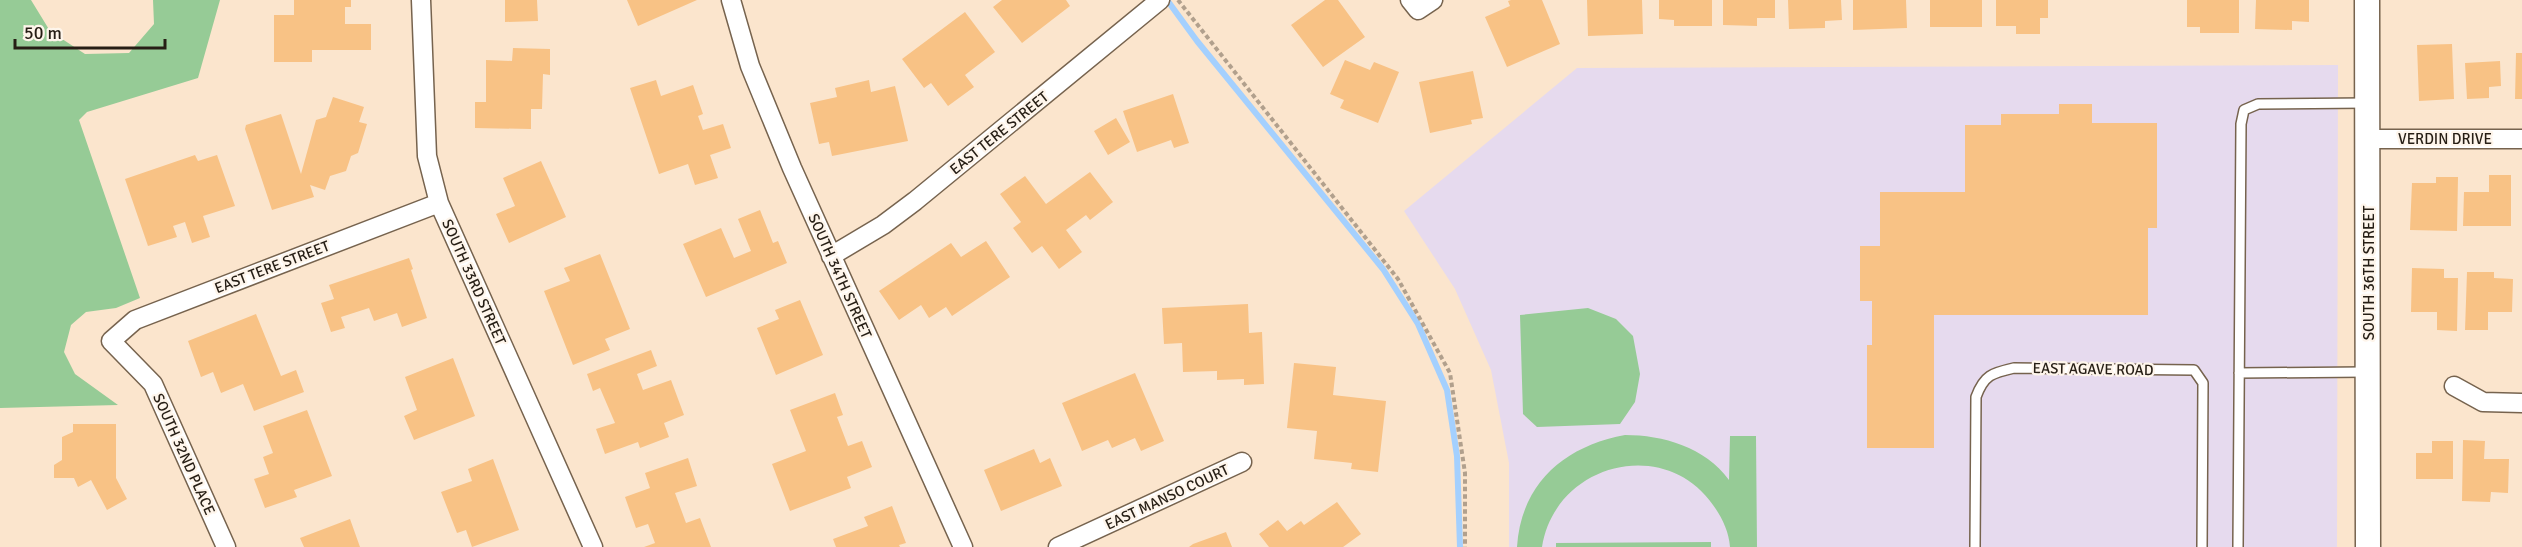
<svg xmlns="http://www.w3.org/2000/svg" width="2522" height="547" viewBox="0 0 2522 547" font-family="Signika,sans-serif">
  <rect width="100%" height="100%" fill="#fbe5cd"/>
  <path fill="#e6daee" d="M2338 65 2337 547H1509V463L1491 370 1455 289 1404 211 1577 68Z"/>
  <path fill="#96cb96" d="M0 0H31L50 31 85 54 129 53 154 24 153 0H220L198 78 87 112 79 120 140 298 116 308 86 312 71 325 64 352 75 374 118 405 0 408Z
    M1588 308 1616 319 1633 336 1640 374 1635 402 1620 424 1537 427 1523 414 1520 315Z
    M1625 435C1663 435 1705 447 1729 480L1730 436H1756L1757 547H1730C1729 532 1722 517 1713 505 1664 435 1555 464 1542 547H1517C1521 483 1565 446 1625 435Z
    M1711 542V547H1556V543Z"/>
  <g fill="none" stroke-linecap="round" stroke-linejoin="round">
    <path stroke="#a4d0fe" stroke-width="6" d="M1167 0 1197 41 1383 269 1418 324 1447 390 1457 456 1460 547"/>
  </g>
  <path fill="#f8c285" d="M294 0H351V7H345V24H371V50H312V62H274V15H294Z
    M505 0H537L538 21 505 22Z
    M627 0H697L638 26Z
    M1002 0H1066L1070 6 1022 43 993 7Z
    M1325 0H1338L1365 37 1323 67 1291 25Z
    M1511 0H1542L1560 44 1507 67 1485 17 1510 6 1508 1Z
    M1587 0H1642L1643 34 1588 36Z
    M1659 0H1712V26H1674V20L1659 19Z
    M1723 0H1775V18H1757V26L1723 25Z
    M1788 0H1841L1842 20 1825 21V28L1789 29Z
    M1853 0H1906L1907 28 1853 30Z
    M1930 0H1982V27H1930Z
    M1996 0H2048V18H2040V34H2016V26H1996Z
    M2187 0H2239V33H2200V27H2187Z
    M2256 0H2309V22L2292 21V30L2255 29Z
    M965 12 995 52 965 75 974 87 948 106 931 83 924 88 902 59Z
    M2452 44 2454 99 2419 101 2417 45Z
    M513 48 550 49V75L543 74 542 109H531V129L475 128V102H486V60L512 61Z
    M2516 53H2522V99H2515Z
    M1345 60 1370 70 1374 62 1399 72 1378 123 1340 108 1344 100 1330 94Z
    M2500 61 2501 86 2489 87V98L2467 99 2465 63Z
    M1473 71 1483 118 1471 120 1472 124 1430 133 1419 82Z
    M656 80 661 96 693 85 703 114 698 116 703 130 723 124 731 148 710 155 718 178 695 185 688 164 659 174 630 88Z
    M869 80 871 92 895 86 908 141 832 156 829 142 819 144 810 103 837 97 835 88Z
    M1173 94 1189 143 1174 148 1171 140 1137 152 1123 111Z
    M333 97 364 107 359 122 367 124 358 153 351 156 346 171 330 176 325 190 310 185 314 197 272 210 245 129 246 125 281 114 301 174 316 120 326 117Z
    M2059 104H2092V123H2157V228H2148V315H1934V448H1867V345H1872V301H1860V246H1880V192H1965V125H2001V114H2059Z
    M1116 118 1130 142 1108 155 1094 131Z
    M195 155 198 161 217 155 235 206 203 216 210 237 192 243 185 222 173 226 177 237 148 246 125 179Z
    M541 161 566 217 509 243 496 214 515 206 503 178Z
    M1090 172 1113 202 1090 220 1086 215 1066 230 1082 252 1059 269 1042 246 1032 253 1013 228 1021 222 1000 194 1025 176 1046 204Z
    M2489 175H2511V226H2463L2464 192H2489Z
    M2436 177H2458L2457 231 2410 230 2412 183H2436Z
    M760 210 773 243 778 241 787 263 706 297 683 244 721 228 734 258 751 251 738 219Z
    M986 241 1010 277 952 316 946 307 929 318 921 305 899 320 879 291 951 243 961 257Z
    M600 254 630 329 605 339 610 350 573 365 544 291 570 281 564 268Z
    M409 258 413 269 411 270 427 318 402 327 397 313 374 321 369 308 341 317 345 328 331 332 321 303 334 299 329 285Z
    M2412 268 2444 269V278H2458L2457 331 2437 330V312H2411Z
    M2467 272H2494V278L2513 279 2512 312H2488V330H2465Z
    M800 300 823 355 776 375 757 328 779 319 775 310Z
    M1248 304 1249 333 1262 332 1264 384 1244 385V379L1217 380V371L1183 372 1182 343 1164 344 1162 308Z
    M256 314 281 376 296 370 304 392 254 411 243 384 221 393 213 372 201 377 188 341Z
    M651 350 657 366 637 374 643 390 671 380 684 415 664 423 669 437 640 448 638 442 605 454 596 429 615 423 600 388 593 391 587 374Z
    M453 358 475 416 414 440 404 416 417 410 405 377Z
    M1294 363 1336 367 1333 395 1386 401 1378 472 1351 469 1352 463 1314 459 1317 431 1287 428Z
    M1135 373 1164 441 1141 451 1135 438 1112 448 1108 440 1082 451 1062 403Z
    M835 393 843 415 837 417 848 446 862 441 872 467 847 477 851 488 790 511 772 464 806 451 790 410Z
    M307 410 332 476 294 490 297 497 265 508 254 479 269 474 263 457 273 453 263 426Z
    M73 424H116V478L127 499 107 510 91 480 78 487 74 478H54V465L62 460V437L73 432Z
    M2463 440 2485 441 2484 459H2509L2508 493 2491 492 2490 502 2462 501Z
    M2432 441H2453V479H2416V453H2432Z
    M1034 449 1040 463 1050 458 1062 486 1001 511 984 470Z
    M688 458 697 486 675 493 686 523 700 518 711 547H644L655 543 648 524 636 528 625 497 650 488 645 473Z
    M493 459 519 530 472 547 466 530 457 533 441 492 472 481 468 469Z
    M1337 502 1361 534 1343 547H1269L1259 534 1278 520 1287 531 1301 521 1304 525Z
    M892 506 906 543 899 545 900 547H836L833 539 868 526 864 517Z
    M350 519 360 547H304L300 538Z
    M1226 532 1232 547H1189L1193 544Z"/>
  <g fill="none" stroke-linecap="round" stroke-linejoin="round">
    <g stroke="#76634e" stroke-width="12">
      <path id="lane" d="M2239 373 2365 372
        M1975 547 1976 397C1984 375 1992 373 2014 368L2194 370 2203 383 2202 547
        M2238 547 2241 124 2244 110 2258 104 2366 103"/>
    </g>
    <g stroke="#76634e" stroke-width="21">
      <path id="street" d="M421 0 427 156 439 203 593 547
        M731 0 750 66 792 168 963 547
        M1410 0 1418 10 1433 0
        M2368 139H2522
        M831 256 883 225 915 201 1160 0
        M2454 386 2483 402 2522 403
        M226 547 153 384 111 341 135 320 439 203
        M1058 547 1242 462"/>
    </g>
    <g stroke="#76634e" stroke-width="27">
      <path id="secondary" d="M2367 0 2368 547"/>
    </g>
    <path stroke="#b1a08d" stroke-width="4" stroke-dasharray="4.5 3" stroke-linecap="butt" d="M1178 0 1398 279 1450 373 1465 473V547"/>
    <use href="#lane" stroke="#fff" stroke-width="9"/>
    <use href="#street" stroke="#fff" stroke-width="18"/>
    <use href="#secondary" stroke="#fff" stroke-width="24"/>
  </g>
  <g text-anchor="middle" stroke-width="4.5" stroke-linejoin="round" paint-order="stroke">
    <g font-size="15" fill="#261e15" stroke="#fef5eb">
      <text transform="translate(999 133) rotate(-39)" y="5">EAST TERE STREET</text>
      <text x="2445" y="144">VERDIN DRIVE</text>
      <text transform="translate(272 267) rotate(-21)" y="5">EAST TERE STREET</text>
      <text transform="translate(2369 273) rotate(-90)" y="5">SOUTH 36TH STREET</text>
      <text transform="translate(840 276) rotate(66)" y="5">SOUTH 34TH STREET</text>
      <text transform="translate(474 282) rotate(66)" y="5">SOUTH 33RD STREET</text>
      <text transform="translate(2093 369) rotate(1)" y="5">EAST AGAVE ROAD</text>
      <text transform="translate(184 454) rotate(66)" y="5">SOUTH 32ND PLACE</text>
      <text transform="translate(1167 497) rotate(-25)" y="5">EAST MANSO COURT</text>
    </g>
  </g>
  <path d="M15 39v9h150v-9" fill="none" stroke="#261e15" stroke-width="3"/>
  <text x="24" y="39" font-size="18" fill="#261e15" stroke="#fef5eb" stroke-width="4.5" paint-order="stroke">50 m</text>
</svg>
